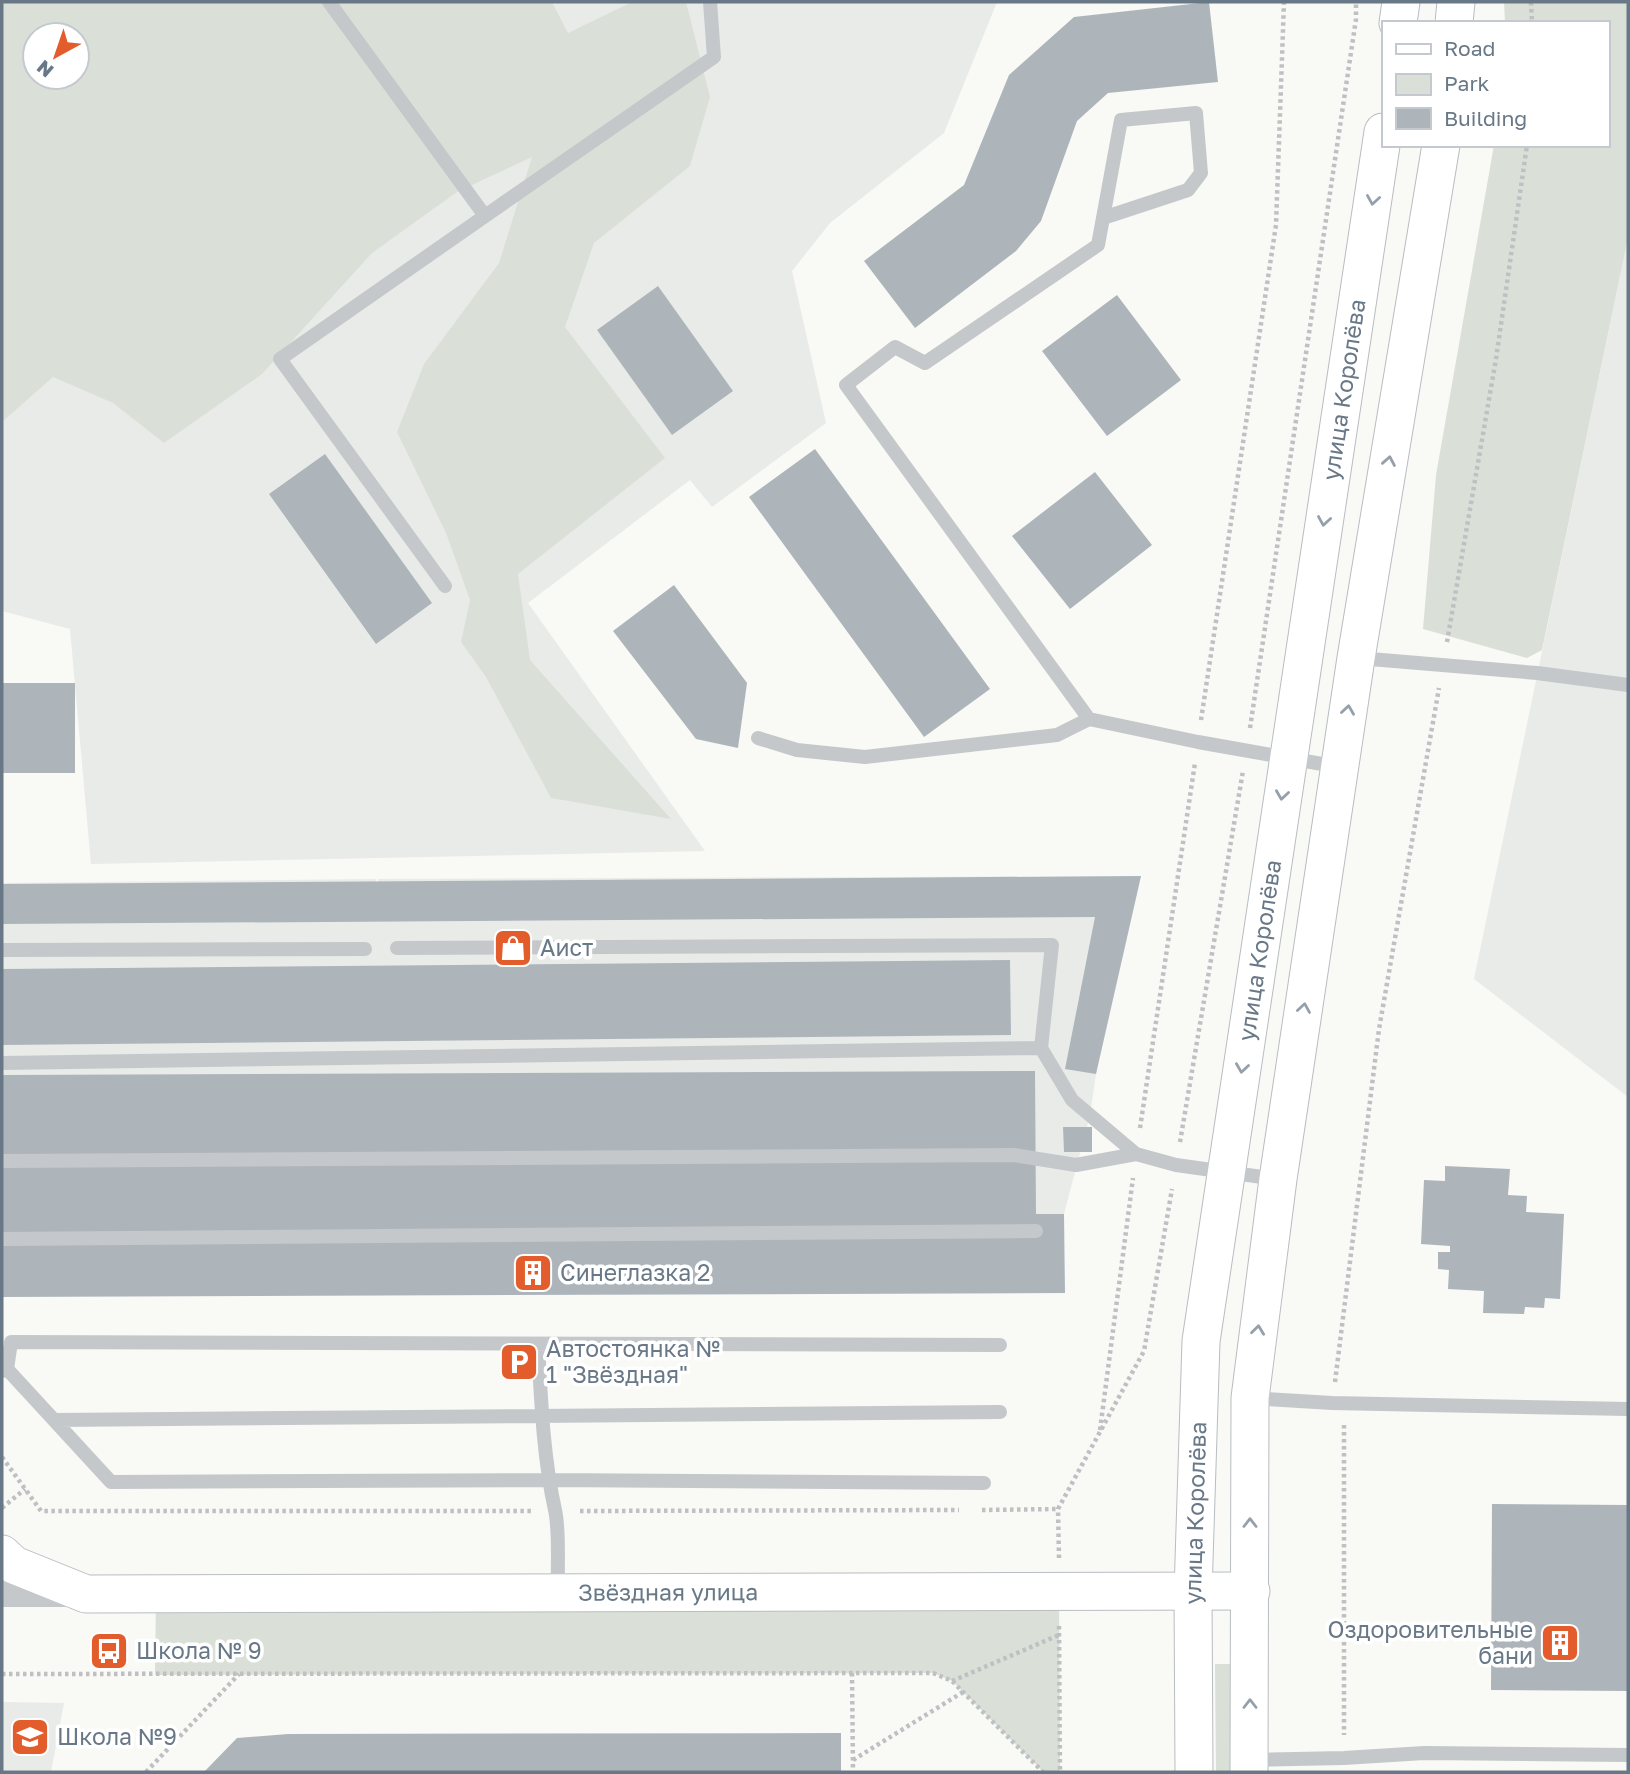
<svg xmlns="http://www.w3.org/2000/svg" width="1630" height="1774" viewBox="0 0 1630 1774" font-family="'Golos Text',sans-serif">
  <rect width="100%" height="100%" fill="#f9f9f6"/>
  <path fill="#e9ebe9" fill-rule="evenodd" d="M2 2H997L944 133 830 223 792 271 826 423 712 507 690 480 528 603 705 851 91 864 70 629 2 611ZM35 35H77V77H35Z
    M1628 238V1097L1474 979Z
    M1141 876 1096 1074 1090 1115 1064 1214 2 1218V883L376 879 377 907 378 879Z
    M2 1702 64 1703 51 1772H2Z"/>
  <path fill="#dae0d7" fill-rule="evenodd" d="M2 2H552L568 33 632 2H686L710 97 690 166 594 243 565 327 665 458 518 574 530 660 671 819 551 798 486 677 461 642 470 600 446 533 397 432 424 364 499 263 532 157 457 192 372 253 262 374 164 443 113 403 53 377 2 422ZM35 35H77V77H35Z
    M1504 2H1628V238L1542 650 1527 658 1423 629 1436 475 1494 145H1607V23H1505Z
    M1059 1591 1060 1772H1043L952 1681 933 1673 155 1675 156 1593Z
    M1215 1664H1234V1772H1216Z"/>
  <path fill="#adb5bb" d="M1209 2 1218 82 1108 93 1077 121 1041 221 1016 251 915 328 864 261 964 185 1009 75 1074 17Z
    M658 286 733 391 672 435 597 330Z
    M1117 295 1181 380 1107 436 1042 351Z
    M815 449 990 689 924 737 749 497Z
    M325 454 432 603 376 644 269 494Z
    M1095 472 1152 545 1070 609 1012 536Z
    M674 585 747 683 738 748 696 739 613 631Z
    M2 683H75V773H2Z
    M1141 876 1096 1074 1065 1069 1095 917 2 924V884Z
    M1010 960 1011 1035 2 1045V969Z
    M1035 1071 1036 1214H1064L1065 1293 2 1297V1075Z
    M1063 1127H1092V1152H1064Z
    M1445 1166 1510 1169 1508 1195 1527 1196 1526 1212 1564 1214 1560 1299 1545 1298 1544 1308 1525 1307 1524 1314 1483 1313 1484 1291 1448 1289 1449 1270 1438 1269V1252H1450V1246L1421 1244 1424 1180 1445 1181Z
    M1492 1504 1628 1505V1691L1491 1690Z
    M841 1733V1772H204L237 1738 288 1734Z"/>
  <g fill="none" stroke-linecap="round" stroke-linejoin="round">
    <g stroke="#b8bdc2" stroke-width="39">
      <g id="secondary">
        <path d="M1398 23 1401 2"/>
        <path d="M1454 23 1456 2"/>
        <path id="s1" d="M2 1554 14 1565 86 1594 1251 1591"/>
        <path id="s2" d="M1194 1772 1193 1592 1201 1341 1383 132"/>
        <path d="M1249 1772 1250 1398 1278 1179 1356 658 1441 145"/>
      </g>
    </g>
    <path stroke="#bec0c3" stroke-width="4.5" stroke-dasharray="3.5 3.5" stroke-linecap="butt" d="M1531 2 1532 23
      M1447 642 1496 359 1527 145
      M1201 720 1276 225 1284 2
      M1250 728 1356 19V2
      M1140 1128 1195 763
      M1180 1142 1243 771
      M1335 1382 1379 1029 1439 688
      M1344 1425V1735
      M1100 1430 1133 1178
      M2 1457 41 1511H532
      M2 1508 25 1489
      M982 1510 1058 1509
      M580 1511 959 1510
      M1059 1558 1058 1509 1144 1351 1172 1189
      M1059 1626 1060 1772
      M852 1673 853 1772
      M2 1674 933 1673 952 1681 1043 1772
      M952 1681 1059 1635
      M853 1760 963 1692
      M146 1772 239 1674"/>
    <path stroke="#c4c8cb" stroke-width="14" d="M329 2 485 216 714 57 710 2
      M445 586 280 359 485 216
      M1358 658 1537 673 1628 685
      M1089 719 846 385 895 347 925 363 1098 245 1121 120 1196 113 1201 173 1188 190 1103 218
      M758 738 797 750 865 757 1057 735 1089 719 1198 742 1339 767
      M397 948 1052 945 1041 1048 1072 1100 1136 1154 1176 1165 1276 1179
      M2 950 365 949
      M2 1063 1041 1048
      M2 1161 1014 1155 1076 1165 1136 1154
      M2 1239 1036 1231
      M538 1344C541 1399 543 1456 555 1510 560 1532 557 1567 558 1591
      M7 1369 111 1482 549 1480 984 1483
      M2 1371 7 1369 11 1342 1000 1345
      M1251 1398 1332 1403 1628 1409
      M54 1420 1000 1412
      M1250 1760 1344 1758 1424 1753 1628 1755"/>
    <path stroke="#c4c8cb" stroke-width="26" d="M2 1594H70"/>
    <use href="#secondary" stroke="#fff" stroke-width="37"/>
  </g>
  <defs><path id="oneway-chevron" d="M-2-3.5L2.5 0L-2 3.5" fill="none" stroke-width="1.6" stroke-linecap="round" stroke-linejoin="round" transform="scale(1.75)"/></defs>
  <g stroke="#95a0ab">
    <use href="#oneway-chevron" transform="translate(1373 200) rotate(99)"/>
    <use href="#oneway-chevron" transform="translate(1389 461) rotate(-80)"/>
    <use href="#oneway-chevron" transform="translate(1324 521) rotate(99)"/>
    <use href="#oneway-chevron" transform="translate(1348 710) rotate(-82)"/>
    <use href="#oneway-chevron" transform="translate(1282 795) rotate(98)"/>
    <use href="#oneway-chevron" transform="translate(1304 1008) rotate(-81)"/>
    <use href="#oneway-chevron" transform="translate(1242 1068) rotate(98)"/>
    <use href="#oneway-chevron" transform="translate(1258 1330) rotate(-83)"/>
    <use href="#oneway-chevron" transform="translate(1250 1523) rotate(-90)"/>
    <use href="#oneway-chevron" transform="translate(1250 1704) rotate(-90)"/>
  </g>
  <defs>
    <g id="shop-square" transform="scale(2.0125)"><rect x="-9" y="-9" width="18" height="18" rx="4" fill="#e35d2c" stroke="#fff"/><path d="M-5-2.5h2.3a2.7 3.5 0 0 1 5.4 0H5L5.5 6h-11ZM-1.5-2.5h3a1.5 2.3 0 0 0-3 0Z" fill="#fff"/></g>
    <g id="building-square" transform="scale(2.0125)"><rect x="-9" y="-9" width="18" height="18" rx="4" fill="#e35d2c" stroke="#fff"/><path d="M-4-6H4V6H1V3H-1V6H-4ZM-2.5-4.3h1.7v1.8h-1.7ZM.8-4.3h1.7v1.8H.8ZM-2.5-1h1.7V.8h-1.7ZM.8-1h1.7V.8H.8Z" fill="#fff"/></g>
    <g id="parking-square" transform="scale(2.0125)"><rect x="-9" y="-9" width="18" height="18" rx="4" fill="#e35d2c" stroke="#fff"/><path d="M-3.5-5.5H1a3.5 3.5 0 0 1 0 7H-1V5.5H-3.5ZM-1-3.4V-.6H.8a1.4 1.4 0 0 0 0-2.8Z" fill="#fff"/></g>
    <g id="bus-square" transform="scale(2.0125)"><rect x="-9" y="-9" width="18" height="18" rx="4" fill="#e35d2c" stroke="#fff"/><path d="M-5-6H5V4H4V6H2V4H-2V6H-4V4H-5ZM-3.5-4V0h7V-4ZM-3.5 1.2v1.5H-2V1.2ZM2 1.2v1.5H3.5V1.2Z" fill="#fff"/></g>
    <g id="school-square" transform="scale(2.0125)"><rect x="-9" y="-9" width="18" height="18" rx="4" fill="#e35d2c" stroke="#fff"/><path d="M0-5L7-2L0 1L-7-2ZM-4 1L0 2.5L4 1V4Q0 6-4 4Z" fill="#fff"/></g>
  </defs>
  <g fill-rule="evenodd">
    <use href="#shop-square" x="513" y="948"/>
    <use href="#building-square" x="533" y="1273"/>
    <use href="#parking-square" x="519" y="1362"/>
    <use href="#building-square" x="1560" y="1643"/>
    <use href="#bus-square" x="109" y="1651"/>
    <use href="#school-square" x="30" y="1737"/>
  </g>
  <g text-anchor="middle" stroke-width="7" stroke-linejoin="round" paint-order="stroke">
    <g font-size="23" fill="#687887" stroke="#fff">
      <text dy="8" stroke="none"><textPath href="#s2" startOffset="1393">улица Королёва</textPath></text>
      <text dy="8" stroke="none"><textPath href="#s2" startOffset="826">улица Королёва</textPath></text>
      <text dy="8" stroke="none"><textPath href="#s2" startOffset="259">улица Королёва</textPath></text>
      <text dy="8" stroke="none"><textPath href="#s1" startOffset="676">Звёздная улица</textPath></text>
    </g>
    <g font-size="23" fill="#687887" stroke="#fff" text-anchor="start">
      <text x="540" y="956">Аист</text>
      <text x="560" y="1281">Синеглазка 2</text>
      <text x="546" y="1357">Автостоянка №<tspan x="546" dy="26">1 "Звёздная"</tspan></text>
      <text x="1533" y="1638" text-anchor="end">Оздоровительные<tspan x="1533" dy="26">бани</tspan></text>
      <text x="136" y="1659">Школа № 9</text>
      <text x="57" y="1745">Школа №9</text>
    </g>
  </g>
  <rect width="1630" height="1774" fill="none" stroke="#687887" stroke-width="7"/>
  <rect x="1382" y="21" width="228" height="126" fill="#ffffff" stroke="#c3c9cf" stroke-width="2"/>
  <rect x="1396" y="44" width="35" height="10" fill="#ffffff" stroke="#c3c9cf" stroke-width="2"/>
  <text x="1444" y="56" font-size="21" fill="#687887">Road</text>
  <rect x="1396" y="74" width="35" height="21" fill="#dae0d7" stroke="#c3c9cf" stroke-width="2"/>
  <text x="1444" y="91" font-size="21" fill="#687887">Park</text>
  <rect x="1396" y="108" width="35" height="21" fill="#adb5bb" stroke="#c3c9cf" stroke-width="2"/>
  <text x="1444" y="126" font-size="21" fill="#687887">Building</text>
  <g transform="translate(56 56) rotate(220)"><circle r="33" fill="#ffffff" stroke="#c3c9cf" stroke-width="2"/>
  <path d="M0-5L12 26L0 18L-12 26Z" fill="#e35d2c"/>
  <text y="-10" font-size="19" font-weight="bold" text-anchor="middle" fill="#687887">N</text>
  </g>
</svg>
